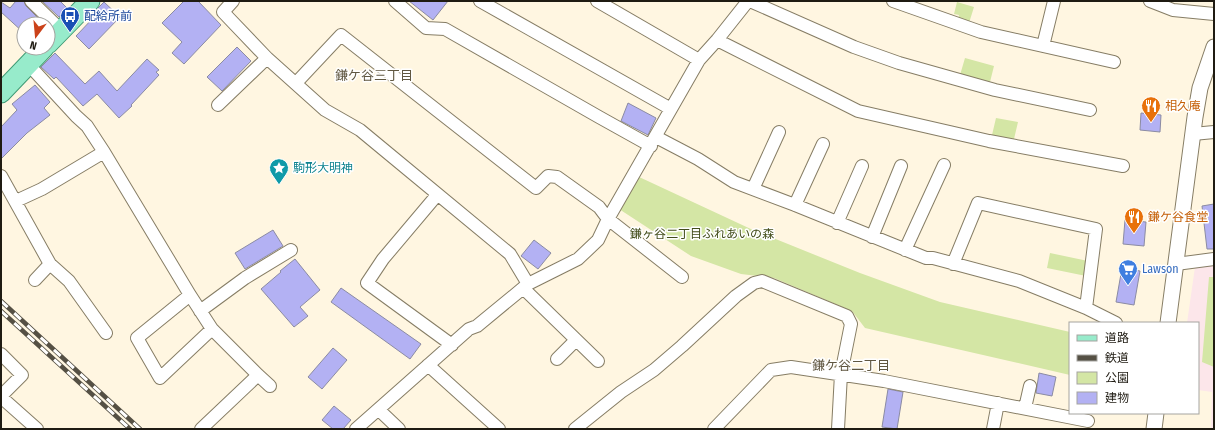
<svg xmlns="http://www.w3.org/2000/svg" width="1215" height="430" viewBox="0 0 1215 430" font-family="'Fira Sans Condensed','Noto Sans JP',sans-serif">
  <rect width="100%" height="100%" fill="#fff6e1"/>
  <path fill="#fce6ea" d="M1214 265V429H1211L1212 392 1198 390V323H1187L1195 267Z"/>
  <path fill="#d4e6a5" d="M957 2 974 7 969 23 958 20 959 15 954 14Z
    M965 58 994 66 990 82 960 75Z
    M996 118 1018 122 1014 139 992 135Z
    M637 176 753 230 860 273 940 302 1070 332V375L865 328 852 311 774 278 741 274 691 256 619 209Z
    M1050 253 1088 261 1086 276 1047 268Z
    M1209 277H1214V367L1202 362Z"/>
  <path fill="#b3b1f3" stroke="#8b8ba3" d="M16 1H24L26 6 44 24H24V33L1 12V2L10 8Z
    M42 1H60L67 8 59 17Z
    M184 1H198L221 25 184 64 172 53 182 42 162 23Z
    M409 1H448L433 20Z
    M104 2 120 17 89 49 76 36 95 16 92 14Z
    M237 47 251 61 222 91 207 77Z
    M55 53 85 84 99 71 117 91 147 59 159 70 156 72 159 75 131 105 132 106 119 118 97 94 83 106 56 77 54 79 41 67Z
    M35 85 50 102 44 108 50 115 27 133 1 159V127L17 110 12 104Z
    M628 103 656 118 648 135 621 121Z
    M1141 113 1161 115 1160 132 1140 130Z
    M1214 204V249H1207L1202 206Z
    M1125 220 1146 222 1144 246 1123 244Z
    M273 230 283 246 245 269 235 253Z
    M534 240 551 253 538 269 521 256Z
    M295 259 320 290 300 307 308 316 294 327 261 289 281 272 280 271Z
    M1122 268 1140 271 1134 305 1116 302Z
    M341 288 421 344 410 359 331 302Z
    M333 348 347 360 322 389 308 377Z
    M1039 373 1056 377 1052 396 1036 393Z
    M888 389 903 392 897 429 882 427Z
    M334 406 351 420 343 429H333L322 420Z"/>
  <g fill="none" stroke-linecap="round" stroke-linejoin="round">
    <g stroke="#867d65" stroke-width="14">
      <path id="minor" d="M31 1 61 30
        M233 1 223 12 267 58
        M395 1 426 28 445 29 599 117 651 146
        M480 1 671 109
        M597 1 699 60
        M750 1 854 47 899 63 995 90 1090 110
        M893 1 981 32 1114 62
        M1150 1 1173 10 1214 14
        M717 40 858 111 989 141 1123 166
        M1043 46 1054 1
        M28 64 76 116 87 126 104 152 190 295 212 329 258 375 270 386
        M296 83 341 35 536 188 548 176 557 177 599 207 608 219 682 277
        M218 105 267 58 325 110 360 130 510 254 528 284
        M1193 134 1214 132
        M656 137 698 159 734 182 795 205 926 258H933L1019 281 1086 308 1116 323
        M1 176 50 264 69 281 106 333
        M753 189 779 132
        M437 195 383 259 367 283 452 345
        M16 201 42 189 104 152
        M795 205 823 144
        M837 223 862 166
        M872 237 901 166
        M905 250 944 165
        M953 264 978 203 1096 229 1086 308
        M1176 264 1214 259
        M35 280 50 264
        M523 288 598 361
        M190 295 137 338 160 378 212 329
        M200 311 245 278 291 250
        M1 354 22 375 1 396
        M557 359 576 340
        M428 365 499 429
        M1 397 37 429
        M1025 408 1030 386
        M379 410 399 429
        M201 429 258 375
        M356 429 469 329 477 326 528 284 578 259 598 240 608 219 699 60 717 40 748 1
        M575 429 621 392 654 370 682 346 736 296 754 283 762 281 847 316 851 324 841 374 838 429
        M714 429 771 370 791 367 884 381 1088 421
        M993 429 998 403"/>
    </g>
    <g stroke="#867d65" stroke-width="17">
      <path id="tertiary" d="M1168 323 1195 117 1200 88 1214 47
        M1154 429 1156 413"/>
    </g>
    <g stroke="#409a74" stroke-width="21">
      <path id="primary" d="M48 44 90 1
        M1 93 44 48"/>
    </g>
    <use href="#minor" stroke="#fff" stroke-width="12"/>
    <use href="#tertiary" stroke="#fff" stroke-width="15"/>
    <use href="#primary" stroke="#97ebcb" stroke-width="19"/>
    <g stroke="#555044" stroke-width="4.5">
      <path id="rail" d="M1 301 140 429
        M1 311 130 429"/>
    </g>
    <use href="#rail" stroke="#fff" stroke-width="3" stroke-dasharray="9" stroke-linecap="butt"/>
  </g>
  <defs>
    <g id="bus-pin" transform="scale(1)"><path d="M0 17L-7.5 6A9.5 9.5 0 1 1 7.5 6Z" fill="#1a4fb4" stroke="#fff"/><path d="M-5-6H5V4H4V6H2V4H-2V6H-4V4H-5ZM-3.5-4V0h7V-4ZM-3.5 1.2v1.5H-2V1.2ZM2 1.2v1.5H3.5V1.2Z" fill="#fff"/></g>
    <g id="restaurant-pin" transform="scale(1)"><path d="M0 17L-7.5 6A9.5 9.5 0 1 1 7.5 6Z" fill="#e8710a" stroke="#fff"/><path d="M-5-6h1v4h1v-4h1v4h1v-4h1v5L-1.5 .5V6h-2V.5L-5-1ZM5-6V6H3V1.5H1.5Q1.5-4 5-6Z" fill="#fff"/></g>
    <g id="sight-pin" transform="scale(1)"><path d="M0 17L-7.5 6A9.5 9.5 0 1 1 7.5 6Z" fill="#0f9aa8" stroke="#fff"/><path d="M0-6L1.8-2.2L6-1.7L2.9 1.2L3.7 5.4L0 3.3L-3.7 5.4L-2.9 1.2L-6-1.7L-1.8-2.2Z" fill="#fff"/></g>
    <g id="supermarket-pin" transform="scale(1)"><path d="M0 17L-7.5 6A9.5 9.5 0 1 1 7.5 6Z" fill="#3f7fe0" stroke="#fff"/><path d="M-6-5.5h2.5l.6 2H6L4.5 2H-2.5L-4.4-4H-6ZM-1.5 3.2a1.3 1.3 0 1 0 .1 0ZM3 3.2a1.3 1.3 0 1 0 .1 0Z" fill="#fff"/></g>
  </defs>
  <g fill-rule="evenodd">
    <use href="#bus-pin" x="70" y="16"/>
    <use href="#restaurant-pin" x="1151" y="106"/>
    <use href="#sight-pin" x="279" y="168"/>
    <use href="#restaurant-pin" x="1134" y="217"/>
    <use href="#supermarket-pin" x="1128" y="269"/>
  </g>
  <g text-anchor="middle" stroke-width="3" stroke-linejoin="round" paint-order="stroke">
    <g font-size="12" fill="#164399" stroke="#fff" text-anchor="start">
      <text x="84" y="20">配給所前</text>
    </g>
    <g font-size="12" fill="#c56008" stroke="#fff" text-anchor="start">
      <text x="1165" y="110">相久庵</text>
      <text x="1148" y="221">鎌ケ谷食堂</text>
    </g>
    <g font-size="12" fill="#0d838f" stroke="#fff" text-anchor="start">
      <text x="293" y="172">駒形大明神</text>
    </g>
    <g font-size="12" fill="#424d1a" stroke="#fff">
      <text x="702" y="238">鎌ヶ谷二丁目ふれあいの森</text>
    </g>
    <g font-size="12" fill="#366cbe" stroke="#fff" text-anchor="start">
      <text x="1142" y="273">Lawson</text>
    </g>
    <g font-size="13" fill="#605741" stroke="#fff">
      <text x="374" y="80">鎌ケ谷三丁目</text>
      <text x="851" y="370">鎌ケ谷二丁目</text>
    </g>
  </g>
  <rect width="1215" height="430" fill="none" stroke="#1f1b12" stroke-width="4"/>
  <rect x="1069" y="322" width="130" height="92" fill="#ffffff" stroke="#a5a4a0"/>
  <rect x="1077" y="335" width="20" height="6" fill="#97ebcb" stroke="#a5a4a0"/>
  <text x="1105" y="342" font-size="12" fill="#1f1b12">道路</text>
  <rect x="1077" y="355" width="20" height="6" fill="#555044" stroke="#a5a4a0"/>
  <text x="1105" y="362" font-size="12" fill="#1f1b12">鉄道</text>
  <rect x="1077" y="372" width="20" height="12" fill="#d4e6a5" stroke="#a5a4a0"/>
  <text x="1105" y="382" font-size="12" fill="#1f1b12">公園</text>
  <rect x="1077" y="392" width="20" height="12" fill="#b3b1f3" stroke="#a5a4a0"/>
  <text x="1105" y="402" font-size="12" fill="#1f1b12">建物</text>
  <g transform="translate(36 36) rotate(196)"><circle r="19" fill="#ffffff" stroke="#a5a4a0"/>
  <path d="M0-3L7 15L0 10L-7 15Z" fill="#cb421a"/>
  <text y="-6" font-size="11" font-weight="bold" text-anchor="middle" fill="#1f1b12">N</text>
  </g>
</svg>
